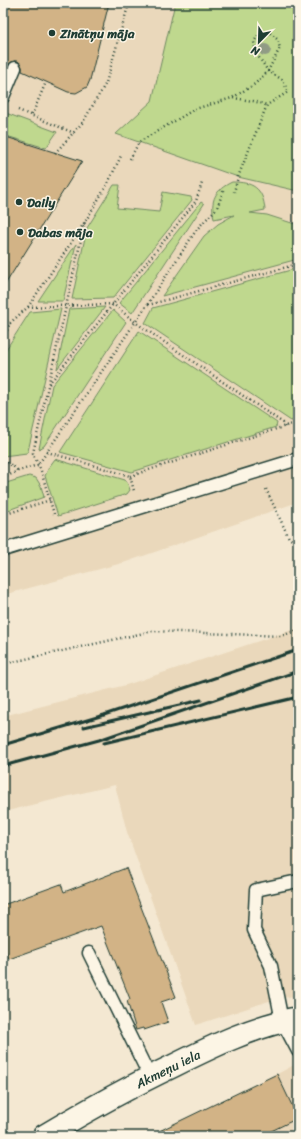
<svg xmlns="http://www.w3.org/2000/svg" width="301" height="1139" viewBox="0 0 301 1139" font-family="Sriracha,sans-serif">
  <rect width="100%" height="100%" fill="#f4e8d2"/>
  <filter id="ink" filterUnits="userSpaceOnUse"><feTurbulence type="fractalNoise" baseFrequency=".025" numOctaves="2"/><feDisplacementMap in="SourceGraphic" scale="8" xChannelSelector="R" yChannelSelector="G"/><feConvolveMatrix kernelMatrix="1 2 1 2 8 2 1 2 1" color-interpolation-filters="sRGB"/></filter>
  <g filter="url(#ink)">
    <path fill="#ead8bb" d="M3 3H298V502L126 562 3 595Z
      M298 628V995L269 1001 196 1025 127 832 115 785 3 812V716L126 685Z
      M298 1063V1136H149L277 1074Z"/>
    <path fill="#bfd88e" stroke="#6f8a61" d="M175 3H298V191L238 177 116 134 152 101Z
      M3 112 57 132 46 148 3 135Z
      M232 182C252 182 263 187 265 210L250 213 267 215 298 225V259L162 296 204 236 218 224 234 215 214 219C210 200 215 190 232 182Z
      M114 185H120L117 208 159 212 163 192 191 197 192 200 113 298 72 299 87 228Z
      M201 202 204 204 132 313 119 303Z
      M76 244 63 301H38Z
      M298 268V419L291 421 145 323 153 308Z
      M105 307 57 369 69 309Z
      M61 309 28 451 27 453 3 456V350L5 351 30 312Z
      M113 310 126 322 44 446 39 449 52 385Z
      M139 331 277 423 276 427 132 472 60 452Z
      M55 459 125 480 128 484 130 490 127 494 58 516 45 476 49 467Z
      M29 476 36 478 41 486 44 497 3 512V484Z"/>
    <path fill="#d2b386" stroke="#1f3d34" d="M3 3H109L90 80 87 87 76 93 68 92 22 71V67L18 61H14L8 65 3 63Z
      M3 136 82 161 3 288Z
      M126 868 176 997 161 1002 168 1022 144 1030 143 1028 136 1030 127 1001 130 999 101 926 9 959 3 945V905L61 884 64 892Z
      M277 1074 298 1118 261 1136H149Z"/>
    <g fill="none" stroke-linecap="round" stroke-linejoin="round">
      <g stroke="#1f3d34" stroke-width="15">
        <path id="lane" d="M3 97 15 68
          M3 550 298 459
          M298 881 256 890 254 930 271 966 282 1021 298 1051
          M89 953 150 1077"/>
      </g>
      <g stroke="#1f3d34" stroke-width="25">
        <g id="street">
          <path id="s1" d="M44 1136C86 1111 129 1087 173 1066 213 1046 254 1026 298 1018"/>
        </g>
      </g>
      <path stroke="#1f3d34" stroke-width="2.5" stroke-dasharray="1 3" stroke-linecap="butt" d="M270 33 277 39 280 48 268 71 256 53 254 42 259 34Z
        M233 98 253 101 267 105
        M18 110 74 133
        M32 115 46 82
        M55 153 83 122 106 83 129 3
        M130 159 139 142 195 109 232 98 255 84 268 71 283 80 288 92 267 105 238 177 234 192
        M148 305 298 264
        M28 307 113 304 135 322 283 423 285 427
        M3 319 10 323 28 307 85 222 108 183 121 156
        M3 331 7 330 10 323
        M49 384 196 201 202 183
        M47 452 130 476 134 491
        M3 461 13 466 18 471
        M130 476 298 422
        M3 478 18 471 38 465 147 305 197 229 217 208 224 189
        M266 489 289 538 298 544
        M54 514 41 471 33 453 85 222
        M3 515 50 500
        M3 664 153 631 281 636 298 630"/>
      <use href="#lane" stroke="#fcf5e5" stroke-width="12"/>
      <use href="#street" stroke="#fcf5e5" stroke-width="22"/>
      <path stroke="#1f3d34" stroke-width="3" d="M84 727 201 700
        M104 743 298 697
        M3 745 104 715 298 650
        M3 766 99 740 298 671"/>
    </g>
    <circle fill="#909b85" cx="265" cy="50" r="6"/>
  </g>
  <g fill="#1f3d34" stroke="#fcf5e5" stroke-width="1.5">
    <circle cx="52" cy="33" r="4"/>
    <circle cx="19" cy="202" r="4"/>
    <circle cx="20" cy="232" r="4"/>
  </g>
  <g text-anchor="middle" stroke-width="3" stroke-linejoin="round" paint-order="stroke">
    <g font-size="13" font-weight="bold" fill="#1f3d34" stroke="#fcf5e5" text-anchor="start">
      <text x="60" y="38">Zinātņu māja</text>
      <text x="27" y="207">Daily</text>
      <text x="28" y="237">Dabas māja</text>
    </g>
    <g font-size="13" fill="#1f3d34" stroke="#fcf5e5">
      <text dy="5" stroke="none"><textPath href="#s1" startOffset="141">Akmeņu iela</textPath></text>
    </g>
  </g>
  <rect width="301" height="1139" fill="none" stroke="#fcf5e5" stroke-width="16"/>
  <rect x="8" y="8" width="285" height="1123" fill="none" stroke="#1f3d34" stroke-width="1.5" filter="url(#ink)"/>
  <g transform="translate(259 42) rotate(203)" stroke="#fcf5e5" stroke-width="3" paint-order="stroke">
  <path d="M0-3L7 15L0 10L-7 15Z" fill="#1f3d34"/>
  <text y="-6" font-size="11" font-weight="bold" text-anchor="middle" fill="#1f3d34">N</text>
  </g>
</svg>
